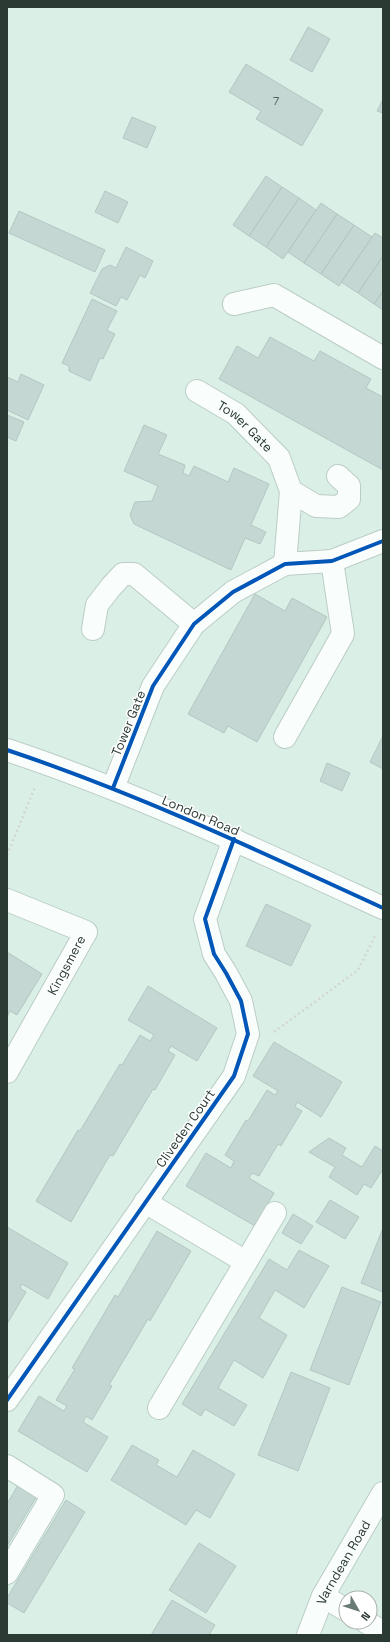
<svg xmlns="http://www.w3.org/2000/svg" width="390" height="1642" viewBox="0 0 390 1642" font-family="'Space Grotesk',sans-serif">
  <rect width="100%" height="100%" fill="#daf0e7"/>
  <path fill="#c4d7d2" stroke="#b4c7c3" d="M308 27 330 39 312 72 290 60Z
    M246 64 323 110 302 146 256 119 261 111 229 92Z
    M383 99V113L377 111Z
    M132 117 156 127 147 148 123 138Z
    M266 176 282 187 249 236 233 225Z
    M282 187 299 198 266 247 249 236Z
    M105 191 128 202 118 223 95 212Z
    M299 198 316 210 283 259 266 247Z
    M321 203 337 214 304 263 288 252Z
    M19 211 105 250 95 272 9 233Z
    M337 214 354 225 321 274 304 263Z
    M354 225 372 237 339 286 321 274Z
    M375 233 383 238V256L358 293 341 282Z
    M126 247 153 261 145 278 140 275 127 300 121 297 116 306 90 293 102 269 110 265 116 268Z
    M383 256V291L374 304 358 293Z
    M383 291V310L374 304Z
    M92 299 117 311 107 330 115 334 103 359 100 358 90 381 69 371V366L62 363Z
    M270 337 314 361 320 351 371 379 366 388 383 397V470L219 379 237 346 258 358Z
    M21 374 44 385 28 420 7 410V377L18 382Z
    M7 415 24 422 16 441 7 437Z
    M144 425 167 435 158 454 185 465 183 473 189 476 194 466 228 482 234 468 269 484 251 525 266 532 260 544 245 538 231 570 134 524 130 515 135 502 152 501 158 486 124 471Z
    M255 594 285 611 292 598 327 617 257 742 228 726 224 733 188 714Z
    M383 736V769L370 762Z
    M327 763 350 773 342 791 320 781Z
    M266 904 311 925 291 966 246 946Z
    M7 952 42 974 17 1015 10 1011 7 1017Z
    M148 986 217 1028 197 1061 171 1046 168 1051 175 1055 155 1090 153 1089 113 1156 110 1155 71 1222 36 1201 78 1130 80 1131 120 1064 122 1065 140 1035 150 1041 154 1035 128 1020Z
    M274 1042 342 1082 321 1117 297 1102 295 1107 302 1111 281 1146 278 1144 259 1176 252 1173 249 1178 274 1193 255 1226 186 1186 206 1153 231 1168 234 1161 225 1155 246 1120 248 1121 267 1090 275 1095 278 1091 253 1076Z
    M329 1138 346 1148 342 1155 362 1167 375 1146 383 1151V1169L371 1188 364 1184 357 1195 329 1177 335 1167 309 1152Z
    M330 1200 359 1217 345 1239 316 1222Z
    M293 1214 313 1226 301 1244 282 1233Z
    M7 1227 68 1263 48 1299 22 1284 20 1288 26 1292 7 1324Z
    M383 1228V1292L361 1283Z
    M157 1231 191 1251 150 1321 148 1319 109 1385 112 1386 92 1420 86 1416 83 1422 108 1437 87 1472 18 1431 39 1396 64 1411 67 1406 56 1400 75 1369 72 1368 115 1295 118 1297Z
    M299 1250 329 1266 304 1308 275 1290 259 1318 287 1335 263 1378 234 1360 218 1388 247 1405 234 1426 205 1409 201 1416 182 1404 269 1259 287 1270Z
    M342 1287 381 1302 349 1385 310 1370Z
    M291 1372 330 1388 298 1471 258 1455Z
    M132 1445 159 1460 156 1465 177 1477 193 1450 235 1474 210 1518 196 1510 186 1525 111 1480Z
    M18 1485 37 1496 7 1546V1504Z
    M66 1500 85 1512 24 1613 7 1603V1598Z
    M199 1543 236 1566 206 1613 169 1590Z
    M172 1600 215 1625 209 1635H151Z"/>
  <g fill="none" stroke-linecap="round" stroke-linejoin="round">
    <g stroke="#bbcdc5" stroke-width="24">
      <g id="minor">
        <path d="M234 304 274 295 383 358"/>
        <path id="s1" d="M197 391 236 414 279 458 291 491 285 564"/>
        <path d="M291 491 316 506 339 507 349 499V486L338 476"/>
        <path d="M93 629 97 605 111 587 123 574H134L194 624"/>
        <path d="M285 737 343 634 332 561"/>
        <path d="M113 788 153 686 194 624 233 592 285 564 332 561 383 541"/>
        <path d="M7 900 86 932 7 1072"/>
        <path d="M145 1202 246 1262 159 1408"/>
        <path d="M246 1262 275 1213"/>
        <path d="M7 1400 234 1076 248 1034 241 1001 226 973 214 954 205 919 234 839"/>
        <path d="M7 1466 53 1495 7 1573"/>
        <path d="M323 1596 346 1610"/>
        <path d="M366 1622 376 1628 377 1635"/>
        <path id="s2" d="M308 1635 323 1596 383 1493"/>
      </g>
    </g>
    <g stroke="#bbcdc5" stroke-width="24">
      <path id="highway" d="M7 750C136 793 259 851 383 908"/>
    </g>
    <path stroke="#d1d6d4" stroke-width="2.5" stroke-dasharray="2 3" stroke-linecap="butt" d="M7 855 35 787
      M274 1032 358 970 376 934"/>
    <use href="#minor" stroke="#f9fdfb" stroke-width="22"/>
    <use href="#highway" stroke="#f9fdfb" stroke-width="22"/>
    <g stroke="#fff" stroke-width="6">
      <path id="cycleway" d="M7 750C136 793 259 851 383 908
        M113 788 153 686 194 624 233 592 285 564 332 561 383 541
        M7 1400 234 1076 248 1034 241 1001 226 973 214 954 205 919 234 839"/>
    </g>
    <use href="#cycleway" stroke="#0057b8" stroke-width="4"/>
  </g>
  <g text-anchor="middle" stroke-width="3" stroke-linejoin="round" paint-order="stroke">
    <g font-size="11" fill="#53645d">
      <text x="276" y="105">7</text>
    </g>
    <g font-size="13" fill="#2b3b34" stroke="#fff">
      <text dy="5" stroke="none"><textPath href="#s1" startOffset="60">Tower Gate</textPath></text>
      <text transform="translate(128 723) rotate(-68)" y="5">Tower Gate</text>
      <text transform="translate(201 815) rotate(23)" y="5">London Road</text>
      <text transform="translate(66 965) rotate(-62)" y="5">Kingsmere</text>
      <text transform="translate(185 1128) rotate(-55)" y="5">Cliveden Court</text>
      <text dy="5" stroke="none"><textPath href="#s2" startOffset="81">Varndean Road</textPath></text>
    </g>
  </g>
  <rect width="390" height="1642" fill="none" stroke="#2b3b34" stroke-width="16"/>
  <g transform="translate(358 1610) rotate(129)"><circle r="19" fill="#ffffff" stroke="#aab1ae"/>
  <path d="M0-3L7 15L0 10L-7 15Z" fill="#687a73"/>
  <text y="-6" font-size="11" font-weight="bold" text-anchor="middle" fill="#2b3b34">N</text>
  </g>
</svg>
